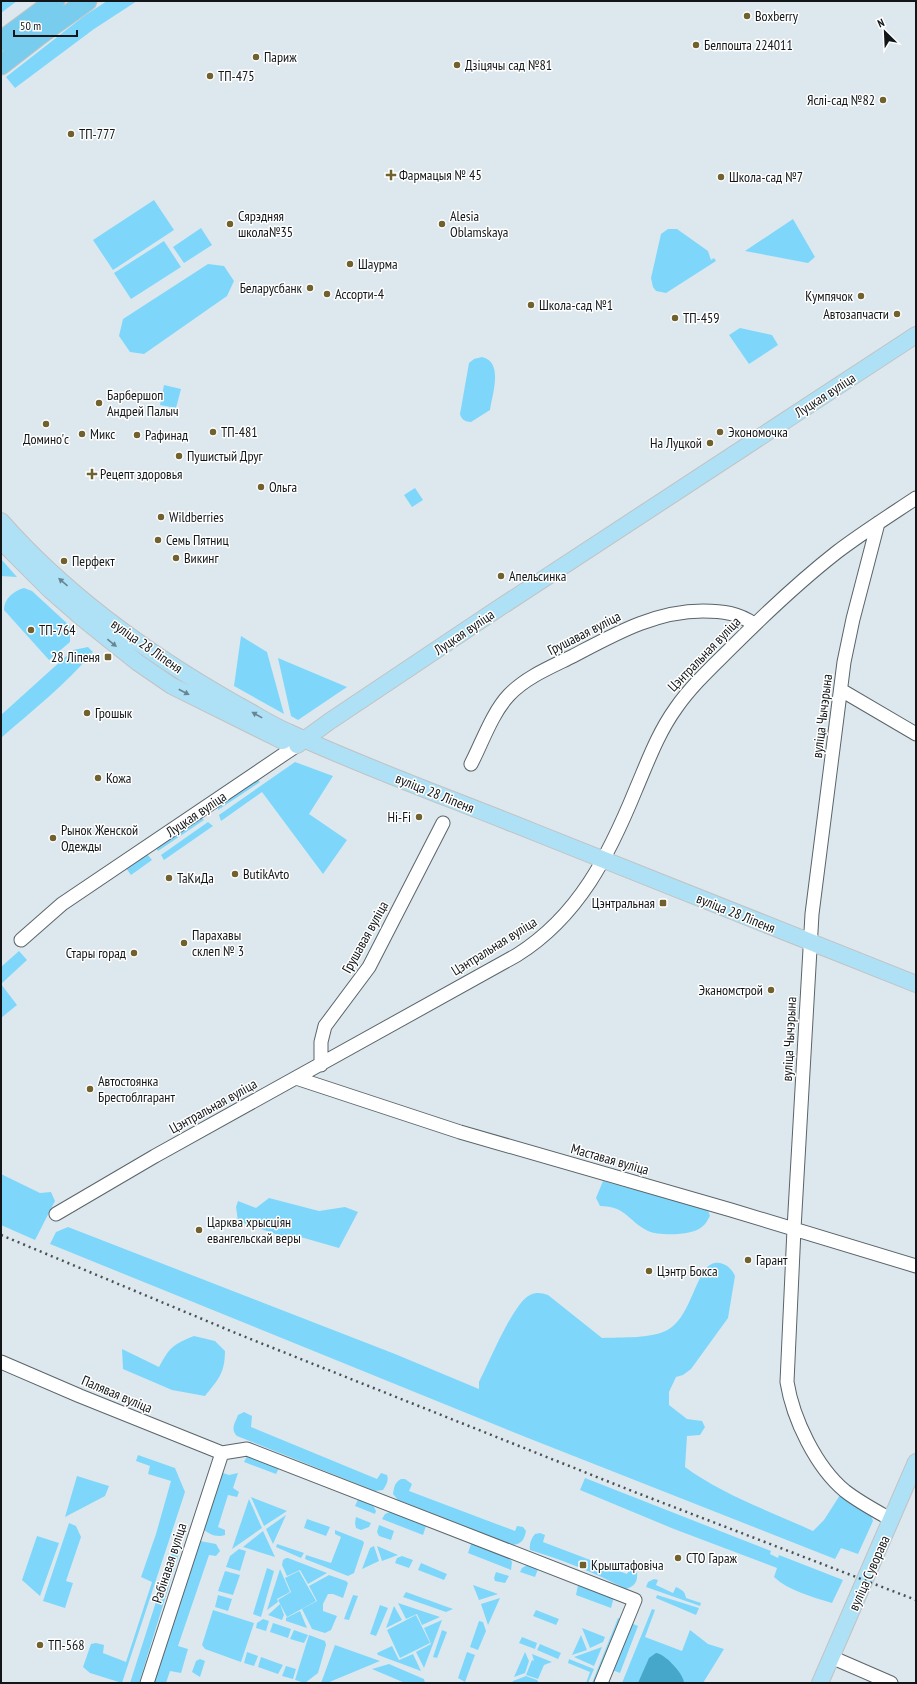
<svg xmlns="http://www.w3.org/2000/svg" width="917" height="1684" viewBox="0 0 917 1684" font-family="'PT Sans Narrow',sans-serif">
  <rect width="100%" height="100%" fill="#dce8ee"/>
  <path fill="#7ed7fa" d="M1 1H17L1 13Z
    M107 1H137L94 29 15 88 6 77 84 16Z
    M154 200 174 230 113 270 93 240Z
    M793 219 815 257 808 263 745 251Z
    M201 228 212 245 184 263 173 247Z
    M668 229H677L708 251 711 260 714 258 716 261 666 293 656 291 653 287 651 278 661 234Z
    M164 241 181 267 131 299 114 273Z
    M208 264 224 266 234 281 227 296 144 354 130 352 119 336 123 319Z
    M740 328 772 335 778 345 749 364 729 335Z
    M482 357C504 362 492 395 490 410L471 422C465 422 461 419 460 414L469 363 474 359Z
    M164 385 181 389 176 408 160 405Z
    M415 488 423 500 412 507 404 495Z
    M1 559 17 577 1 576Z
    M24 588 32 591 70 626V642L49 660 4 610C4 599 13 591 24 588Z
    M241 636 267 652 284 714 234 686Z
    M88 647 93 652C66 684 32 711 1 738V715L73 650Z
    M278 658 347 687 298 720 291 716Z
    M295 762 333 776 309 814 347 840 323 874 262 792 221 821 219 815Z
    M258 780 260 782 218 810V806Z
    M201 817 204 820 158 851 156 848Z
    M208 822 213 826 164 860 161 855Z
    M147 854 152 860 131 875 126 868Z
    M19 951 27 960 1 984V967Z
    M1 984 17 1005 1 1018Z
    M1 1174 40 1193 51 1192 55 1201 35 1240 1 1225Z
    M603 1181 708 1210 710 1216C708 1219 706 1224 703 1226 694 1236 659 1236 648 1231 628 1221 626 1206 600 1206L596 1198Z
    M269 1198 319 1211 345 1207 358 1212 339 1248 297 1236H281L238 1221 236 1207 238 1201 256 1208Z
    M68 1227 395 1354 479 1389V1382C489 1363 513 1303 530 1295 536 1292 542 1293 548 1295L602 1338C622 1337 653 1339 669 1329 687 1318 693 1288 704 1271 713 1257 729 1262 735 1276L728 1318 691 1369 683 1375 676 1377 669 1392V1405L687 1419 702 1421 705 1427 700 1435 687 1436 685 1467C723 1495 770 1511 813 1531L824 1520 840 1495 871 1515 873 1521 858 1554 841 1548 835 1559 528 1438 50 1244 56 1232Z
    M194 1336 215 1341 225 1351C225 1373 218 1380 205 1396L172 1390 123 1369 122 1349 159 1367C170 1347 172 1345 194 1336Z
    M244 1412 252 1416 251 1427 377 1479 381 1473 387 1475C389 1481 386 1485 383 1490L375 1491 237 1436C230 1429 235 1423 238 1415Z
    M248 1454 279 1468 276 1474 244 1462Z
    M138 1455 175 1468 185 1492 122 1683 90 1673 83 1667 91 1644 96 1643 104 1645 103 1653 126 1662 152 1582 141 1577 156 1534 171 1481 148 1474 150 1466 136 1461Z
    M220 1472 229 1475 238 1473 233 1488 239 1492 237 1497 228 1495 218 1527 225 1530V1535C217 1538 208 1534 202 1528Z
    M77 1476 109 1486 105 1496 65 1517Z
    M585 1478 771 1551 770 1554 778 1558 779 1555 843 1580 832 1603C813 1597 789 1591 774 1577L777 1568 674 1529 580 1490Z
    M401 1479H405L412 1484 409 1491 515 1531 517 1526 523 1527 526 1531C524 1540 522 1544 512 1545L398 1500 393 1494C394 1487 395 1482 401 1479Z
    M251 1497 287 1511 264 1526Z
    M359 1497 372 1503 376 1511 375 1514 355 1506Z
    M249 1499 262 1528 232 1549Z
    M392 1511 424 1523 426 1526 423 1535 382 1519 385 1514Z
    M286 1515 273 1544 266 1529Z
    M356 1517 371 1523 369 1527 361 1530 356 1528 355 1523Z
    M307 1519 330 1527 326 1536 304 1528Z
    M69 1523 76 1526 81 1537 66 1581 73 1583 65 1608 43 1601Z
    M379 1525 394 1531 391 1540 379 1536 377 1532Z
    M335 1530 363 1541 364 1543 354 1573 348 1576 305 1559 306 1555 331 1563 341 1537 335 1534Z
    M263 1531 275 1557 243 1547Z
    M178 1533 182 1534 180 1550 139 1683H130Z
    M540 1533 545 1535 543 1542 627 1574 630 1569 637 1573C638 1582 634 1587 626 1589 595 1573 563 1560 530 1550 529 1544 531 1539 535 1534Z
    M37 1536 59 1543 40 1596 22 1580Z
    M200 1541 216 1544 220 1551 216 1556 209 1555 178 1646 188 1649 181 1673 170 1671 166 1683H151L198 1543Z
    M474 1543 510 1558 512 1562 511 1570 468 1553 471 1544Z
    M277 1544 304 1553 301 1558 276 1547Z
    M374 1546 379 1561 362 1569 370 1548Z
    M377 1546 398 1555 382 1561Z
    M239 1549 246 1551 240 1571 226 1567 230 1556Z
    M402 1556 413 1560 409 1568 395 1563 397 1558Z
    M286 1558H288L327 1573 308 1584 300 1570 287 1576 282 1565 283 1560Z
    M421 1563 447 1574 444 1580 418 1570Z
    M529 1564 535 1566 538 1569 535 1577 520 1572 522 1568Z
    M267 1568 274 1571 261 1617 253 1614Z
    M280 1569 290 1592 277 1599 278 1602 267 1610Z
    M225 1571 240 1575 233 1595 218 1591Z
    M299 1571 316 1601 287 1617 278 1600 291 1592 285 1578Z
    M496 1572 509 1576 505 1583 495 1581 494 1578Z
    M329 1575 346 1581 348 1583 343 1598 333 1594H328L323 1604V1611L337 1616 331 1630 325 1633 312 1629 302 1609 317 1601 309 1586Z
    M654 1579 658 1580 656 1585 673 1593 676 1587C682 1590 685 1591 686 1598L701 1603 700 1606 646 1587 648 1582Z
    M473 1585 498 1594 479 1600Z
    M578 1585 614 1597 611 1608 576 1595Z
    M406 1592 453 1609 446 1612 403 1597Z
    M218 1595 232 1599 228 1611 215 1607Z
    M353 1595 358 1596 349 1620 344 1619Z
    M657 1595 699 1608 696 1615 656 1598Z
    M500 1598 488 1625 481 1604Z
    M398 1603 440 1617 422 1625 417 1614 406 1619Z
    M280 1604 284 1615 282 1620 268 1615Z
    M380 1605 388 1608 376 1636 370 1634Z
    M394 1606 402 1620 386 1628Z
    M652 1609 655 1610 645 1637 682 1651 690 1630 708 1644 724 1649 703 1683H622Z
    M213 1610 254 1623 241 1662 205 1649 202 1645Z
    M536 1610 559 1619 556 1625 533 1616Z
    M300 1611 307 1628 286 1621V1618Z
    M416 1615 430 1643 400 1658 387 1630Z
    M618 1618 620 1619 595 1683H592Z
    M263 1619 269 1621 266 1631 256 1628 257 1623Z
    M442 1620 424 1668 416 1652 431 1644 424 1628Z
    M479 1621 483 1622 486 1631 478 1650 470 1647Z
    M273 1623 291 1629 288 1638 270 1632Z
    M631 1623 638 1626 620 1673 612 1670Z
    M582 1628 605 1637 603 1642 590 1648Z
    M294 1630 308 1635 304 1643 290 1639Z
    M442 1630 447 1632 437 1658 433 1657Z
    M309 1635 325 1641 326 1645 318 1673 305 1683 295 1680Z
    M581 1635 587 1650 572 1655Z
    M522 1637 537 1643 535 1649 519 1643Z
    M540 1644 561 1653 558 1659 537 1650Z
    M335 1645 380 1661 327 1683H321Z
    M392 1646 399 1660 413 1654 421 1671 378 1655 377 1653Z
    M602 1647 594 1666 574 1657Z
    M247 1652 258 1656 254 1666 244 1663Z
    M467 1652 475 1655 465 1682 458 1678Z
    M525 1652 529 1661 525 1673 514 1677Z
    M532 1654 552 1662 544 1665 538 1679 526 1675 532 1660 534 1661Z
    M261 1657 283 1665 278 1674 258 1667Z
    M200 1659 205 1661 200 1677 192 1672 196 1661Z
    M569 1659 594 1669 588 1683H586L590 1672 568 1663Z
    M389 1664 424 1679 425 1683H405L372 1669Z
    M286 1666 296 1669 293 1679 282 1676Z
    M526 1676 537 1680 539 1683H512L513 1681Z"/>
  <path fill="#46a7cb" d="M656 1653C664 1653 684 1674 684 1683H638L649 1658Z"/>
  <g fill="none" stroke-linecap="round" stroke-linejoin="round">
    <g stroke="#5a656a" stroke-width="15">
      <path id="minor" d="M878 523 853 619 844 662 812 914 794 1229 787 1382C793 1419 816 1467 845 1491 859 1502 876 1511 892 1520
        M841 690 916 734
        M471 764C482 743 492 713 509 695 526 677 551 667 573 656 615 634 655 611 703 611 723 611 738 613 754 624
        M21 940 62 904 296 746
        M321 1065V1042L325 1026 369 967 443 823
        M296 1078 460 1132 731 1210 916 1266
        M56 1214 155 1156 517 955C579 916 609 855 636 789 648 761 658 733 676 708 692 685 713 666 733 646 766 613 800 581 837 552 862 533 889 516 916 498
        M1 1362 80 1396 222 1453
        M222 1453 247 1449 635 1600 601 1683
        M831 1657 891 1683
        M147 1683 222 1453"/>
    </g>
    <g stroke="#c1c2c3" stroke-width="18">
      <path id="major" d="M1 521C67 596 151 656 238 705 255 714 271 725 288 732 368 769 452 799 534 832 661 883 788 934 916 984
        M1 541 50 590 82 618 137 662 172 686 283 741
        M297 745 330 721 496 610 916 335
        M820 1683 916 1462"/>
    </g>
    <g stroke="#c1c2c3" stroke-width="21">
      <path id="highway" d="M1 41 55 1
        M1 65 41 34 87 1"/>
    </g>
    <use href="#minor" stroke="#fff" stroke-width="13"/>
    <use href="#major" stroke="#aee1f5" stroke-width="16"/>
    <use href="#highway" stroke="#78cdef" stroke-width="19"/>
    <path stroke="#4a5154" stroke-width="2.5" stroke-dasharray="2 4" stroke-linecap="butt" d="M1 1235 238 1334 632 1491 916 1600"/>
  </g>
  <defs><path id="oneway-solid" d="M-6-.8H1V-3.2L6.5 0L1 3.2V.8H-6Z"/></defs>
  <g fill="#688692">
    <use href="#oneway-solid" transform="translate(63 582) rotate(-139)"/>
    <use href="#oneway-solid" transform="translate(112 643) rotate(39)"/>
    <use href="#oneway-solid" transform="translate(184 692) rotate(28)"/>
    <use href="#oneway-solid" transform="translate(257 715) rotate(-151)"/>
  </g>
  <g fill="#71612f" stroke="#fff" stroke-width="1.5">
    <circle cx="747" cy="16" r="4"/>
    <circle cx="696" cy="45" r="4"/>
    <circle cx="256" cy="57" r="4"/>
    <circle cx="457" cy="65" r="4"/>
    <circle cx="210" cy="76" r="4"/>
    <circle cx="883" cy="100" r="4"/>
    <circle cx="71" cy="134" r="4"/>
    <path d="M389 169h4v4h4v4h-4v4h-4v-4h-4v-4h4z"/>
    <circle cx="721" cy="177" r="4"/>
    <circle cx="230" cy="224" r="4"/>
    <circle cx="442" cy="224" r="4"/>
    <circle cx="350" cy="264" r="4"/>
    <circle cx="310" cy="288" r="4"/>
    <circle cx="327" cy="294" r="4"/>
    <circle cx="861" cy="296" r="4"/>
    <circle cx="531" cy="305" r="4"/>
    <circle cx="897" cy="314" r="4"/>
    <circle cx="675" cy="318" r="4"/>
    <circle cx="99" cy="403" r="4"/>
    <circle cx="46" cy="424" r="4"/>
    <circle cx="213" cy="432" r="4"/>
    <circle cx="720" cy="432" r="4"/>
    <circle cx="82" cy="434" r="4"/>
    <circle cx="137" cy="435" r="4"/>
    <circle cx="710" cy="443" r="4"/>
    <circle cx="179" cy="456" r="4"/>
    <path d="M90 468h4v4h4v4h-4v4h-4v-4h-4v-4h4z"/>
    <circle cx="261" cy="487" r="4"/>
    <circle cx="161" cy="517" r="4"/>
    <circle cx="158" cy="540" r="4"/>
    <circle cx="176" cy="558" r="4"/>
    <circle cx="64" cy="561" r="4"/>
    <circle cx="501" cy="576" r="4"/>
    <circle cx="31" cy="630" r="4"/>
    <rect x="104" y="653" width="8" height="8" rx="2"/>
    <circle cx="87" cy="713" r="4"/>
    <circle cx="98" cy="778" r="4"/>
    <circle cx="419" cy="817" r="4"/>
    <circle cx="53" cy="838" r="4"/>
    <circle cx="235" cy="874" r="4"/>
    <circle cx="169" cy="878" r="4"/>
    <rect x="659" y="899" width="8" height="8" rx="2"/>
    <circle cx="184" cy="943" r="4"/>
    <circle cx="134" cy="953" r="4"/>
    <circle cx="771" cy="990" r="4"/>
    <circle cx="90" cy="1089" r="4"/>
    <circle cx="199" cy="1230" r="4"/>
    <circle cx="748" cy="1260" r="4"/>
    <circle cx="649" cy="1271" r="4"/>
    <circle cx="678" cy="1558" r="4"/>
    <rect x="579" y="1561" width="8" height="8" rx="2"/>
    <circle cx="40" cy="1645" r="4"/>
  </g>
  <g text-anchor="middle" stroke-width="3" stroke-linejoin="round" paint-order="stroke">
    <g font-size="14" fill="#121618" stroke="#fff" text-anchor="start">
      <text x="755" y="21">Boxberry</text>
      <text x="704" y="50">Белпошта 224011</text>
      <text x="264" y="62">Париж</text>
      <text x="465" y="70">Дзіцячы сад №81</text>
      <text x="218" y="81">ТП-475</text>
      <text x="875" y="105" text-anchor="end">Яслі-сад №82</text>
      <text x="79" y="139">ТП-777</text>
      <text x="399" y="180">Фармацыя № 45</text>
      <text x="729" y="182">Школа-сад №7</text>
      <text x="238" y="221">Сярэдняя<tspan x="238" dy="16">школа№35</tspan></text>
      <text x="450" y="221">Alesia<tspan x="450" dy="16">Oblamskaya</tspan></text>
      <text x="358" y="269">Шаурма</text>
      <text x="302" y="293" text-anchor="end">Беларусбанк</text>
      <text x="335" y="299">Ассорти-4</text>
      <text x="853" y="301" text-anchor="end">Кумпячок</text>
      <text x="539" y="310">Школа-сад №1</text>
      <text x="889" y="319" text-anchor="end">Автозапчасти</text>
      <text x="683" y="323">ТП-459</text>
      <text x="107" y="400">Барбершоп<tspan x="107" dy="16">Андрей Палыч</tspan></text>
      <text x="221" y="437">ТП-481</text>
      <text x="728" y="437">Экономочка</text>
      <text x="90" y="439">Микс</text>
      <text x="145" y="440">Рафинад</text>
      <text x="46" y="444" text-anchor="middle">Домино'c</text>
      <text x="702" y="448" text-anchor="end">На Луцкой</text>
      <text x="187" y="461">Пушистый Друг</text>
      <text x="100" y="479">Рецепт здоровья</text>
      <text x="269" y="492">Ольга</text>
      <text x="169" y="522">Wildberries</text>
      <text x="166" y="545">Семь Пятниц</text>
      <text x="184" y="563">Викинг</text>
      <text x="72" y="566">Перфект</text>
      <text x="509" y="581">Апельсинка</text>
      <text x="39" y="635">ТП-764</text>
      <text x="100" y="662" text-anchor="end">28 Ліпеня</text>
      <text x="95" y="718">Грошык</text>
      <text x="106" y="783">Кожа</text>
      <text x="411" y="822" text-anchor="end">Hi-Fi</text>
      <text x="61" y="835">Рынок Женской<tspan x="61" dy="16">Одежды</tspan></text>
      <text x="243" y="879">ButikAvto</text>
      <text x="177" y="883">ТаКиДа</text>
      <text x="655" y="908" text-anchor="end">Цэнтральная</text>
      <text x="192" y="940">Парахавы<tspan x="192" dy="16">склеп № 3</tspan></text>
      <text x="126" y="958" text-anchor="end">Стары горад</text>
      <text x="763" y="995" text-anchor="end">Эканомстрой</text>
      <text x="98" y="1086">Автостоянка<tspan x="98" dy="16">Брестоблгарант</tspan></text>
      <text x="207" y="1227">Царква хрысціян<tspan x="207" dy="16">евангельскай веры</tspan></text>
      <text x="756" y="1265">Гарант</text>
      <text x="657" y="1276">Цэнтр Бокса</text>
      <text x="686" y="1563">СТО Гараж</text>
      <text x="591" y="1570">Крыштафовіча</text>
      <text x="48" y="1650">ТП-568</text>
    </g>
    <g font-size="14" fill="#121618" stroke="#fff">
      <text transform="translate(825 395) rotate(-33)" y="5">Луцкая вуліца</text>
      <text transform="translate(464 632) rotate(-34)" y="5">Луцкая вуліца</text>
      <text transform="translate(584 633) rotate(-27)" y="5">Грушавая вуліца</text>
      <text transform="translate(147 646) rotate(35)" y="5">вуліца 28 Ліпеня</text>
      <text transform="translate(704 654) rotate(-46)" y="5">Цэнтральная вуліца</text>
      <text transform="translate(822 716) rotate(-83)" y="5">вуліца Чычэрына</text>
      <text transform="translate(435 793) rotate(22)" y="5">вуліца 28 Ліпеня</text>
      <text transform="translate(196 814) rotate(-34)" y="5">Луцкая вуліца</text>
      <text transform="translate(736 913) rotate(22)" y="5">вуліца 28 Ліпеня</text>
      <text transform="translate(365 937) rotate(-61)" y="5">Грушавая вуліца</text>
      <text transform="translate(494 946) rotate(-32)" y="5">Цэнтральная вуліца</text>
      <text transform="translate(789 1039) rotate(-87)" y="5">вуліца Чычэрына</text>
      <text transform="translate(213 1106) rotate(-29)" y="5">Цэнтральная вуліца</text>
      <text transform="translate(610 1159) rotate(16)" y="5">Маставая вуліца</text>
      <text transform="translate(117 1394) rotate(23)" y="5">Палявая вуліца</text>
      <text transform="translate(169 1563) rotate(-72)" y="5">Рабінавая вуліца</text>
      <text transform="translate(869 1573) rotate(-66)" y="5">вуліца Суворава</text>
    </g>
  </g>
  <rect width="917" height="1684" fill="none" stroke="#121618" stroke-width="4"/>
  <g transform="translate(885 32) rotate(336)" stroke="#ffffff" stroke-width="3" paint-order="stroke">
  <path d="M0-3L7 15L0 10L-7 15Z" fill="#121618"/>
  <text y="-6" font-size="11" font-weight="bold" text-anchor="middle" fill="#121618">N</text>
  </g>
  <path d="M14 30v6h63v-6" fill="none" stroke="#121618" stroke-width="2"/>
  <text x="20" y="30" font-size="12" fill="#121618" stroke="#ffffff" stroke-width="3" paint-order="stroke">50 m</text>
</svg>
